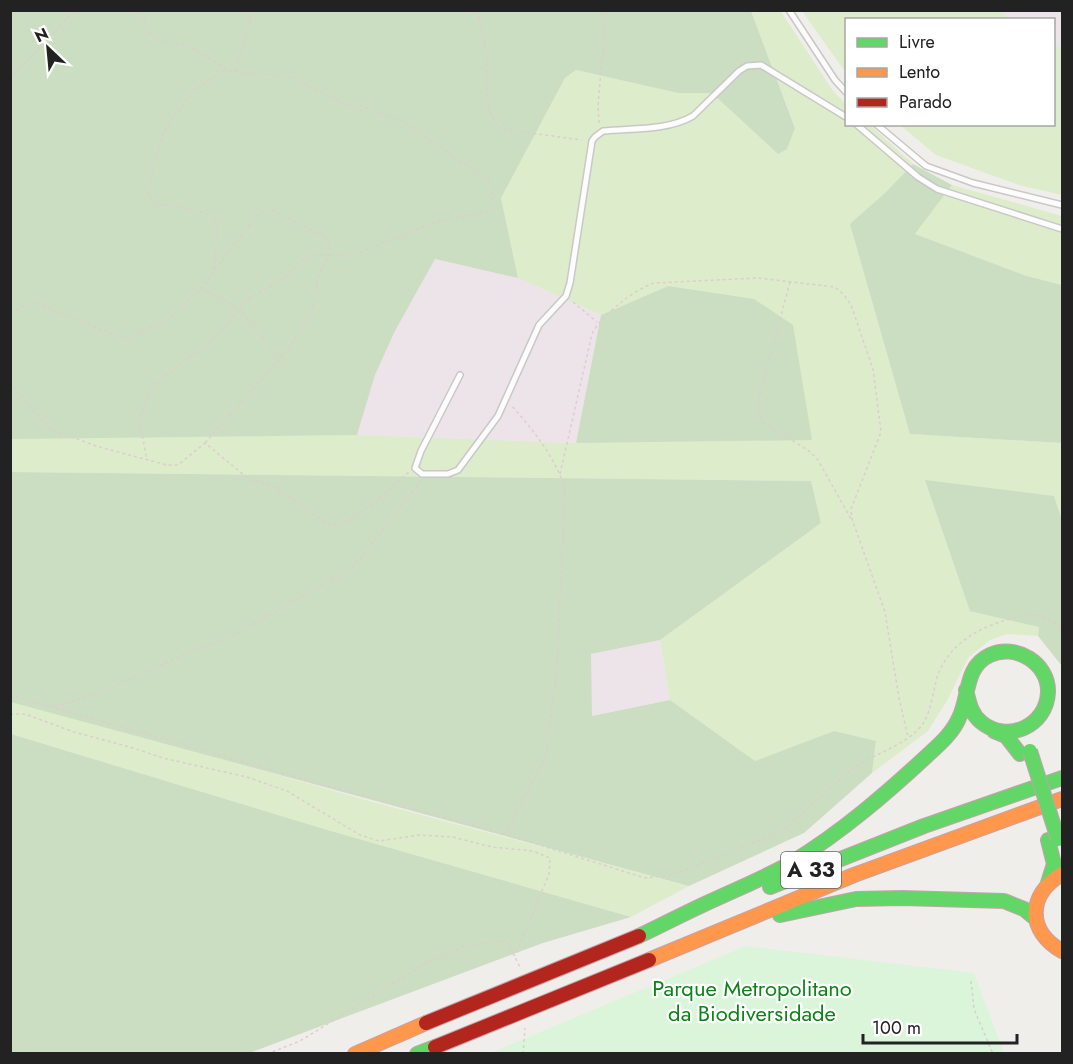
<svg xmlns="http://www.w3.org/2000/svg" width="1073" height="1064" viewBox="0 0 1073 1064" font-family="Jost,sans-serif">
  <rect width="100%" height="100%" fill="#f0eeeb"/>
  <path fill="#ede4e9" d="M974 11H1062V69L1054 64V20L987 19Z
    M435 259 518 278 601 315 576 443 357 435 375 375 395 331Z
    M660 640 670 700 592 716 590 654Z"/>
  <path fill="#ddeccb" d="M780 10 833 91 846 104V124L870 125 913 164 885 193 910 434 1062 443V520L1054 496 1038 636 1007 634 990 640 968 658 948 699 928 731 872 773 876 742 834 731 755 761 670 700 660 640 821 523 811 481 11 472V438L357 435 577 443 668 286 601 315 518 278 501 198 565 78 576 70 678 93H713L778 154 795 127 751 11Z
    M998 10 1011 19 846 20V73L802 11Z
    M1054 44 1062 50V195L1019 185 936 155 900 125 1054 124Z
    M952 185 1062 216V285L1027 276 915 234Z
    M10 699 377 803 689 886 631 917 324 829 11 734Z"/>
  <path fill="#cbdec1" d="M10 11H751L795 128 787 149 778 154 712 93H678L576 70 565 78 501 198 518 278 435 259 395 331 375 375 357 435 11 439Z
    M913 164 952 185 915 234 1027 276 1062 285V443L910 434 850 224 885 193Z
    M668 286 754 299 793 325 812 440 576 443 601 315Z
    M10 472 811 481 821 523 660 640 591 654 592 716 670 700 755 761 834 731 876 741 872 773 804 833 689 886 11 702Z
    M925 480 1054 496 1062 520V666L1038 636 1039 627 970 611Z
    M11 734 324 829 631 917 543 943 249 1053H11Z"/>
  <path fill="#daf5da" d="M746 946 974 973 1004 1053H490Z"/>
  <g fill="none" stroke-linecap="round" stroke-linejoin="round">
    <g stroke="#c9c8c7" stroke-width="8">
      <path id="lane" d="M789 10 835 80 846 92
        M856 124 918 177 937 189 1062 229
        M876 124 926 166 973 183 1062 205
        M460 375 421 451 415 468 422 474H448L458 470 498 416 539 325 566 296 570 283 592 141 595 137 603 131C632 128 667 131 693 116L739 71 747 66 761 65 846 117"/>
    </g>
    <g stroke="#c5a2ac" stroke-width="16">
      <path id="fast" d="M994 731 1006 736 1020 754
        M1048 840 1054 864 1048 883
        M770 887 924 826 1062 778
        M780 915 856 899 902 898 1004 901 1024 909 1035 918
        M639 936C662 925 685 913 709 902 737 889 764 878 791 863 842 832 887 793 930 753 941 743 953 732 959 718 970 696 964 667 990 655 1015 643 1049 663 1048 692 1047 726 1007 744 981 722 971 714 969 702 966 690
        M417 1054 435 1047"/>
    </g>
    <g stroke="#c5a2ac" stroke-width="16">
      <path id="slow" d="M1062 874C1027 895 1027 931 1062 951
        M649 960 854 875 1062 799
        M355 1054 426 1023"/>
    </g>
    <path stroke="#dccecd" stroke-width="1.5" stroke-dasharray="3 3" stroke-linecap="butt" d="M142 10 147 31 160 41 189 46 229 70 242 73 293 77 347 105 362 106 405 123 487 179 491 183 493 210 433 223 352 256 313 255 302 261 284 278 247 300 221 332 153 386 139 419 147 460
      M478 10C480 21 483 32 485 43 489 69 480 109 501 129L582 140
      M236 70 251 19 250 10
      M10 79 75 10
      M599 123 598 106 606 10
      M214 270 217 223 212 215 172 205H158L151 198 148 190 163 134 169 123 193 91 226 69
      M790 282 758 402 759 413 763 422 809 451 818 460 851 519
      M202 288 239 309 279 358
      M573 302 597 322
      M10 313 30 303H37L122 338H128L173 316 201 288 255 218 260 213 273 210 328 239 329 255 318 278 314 303 293 343 205 443
      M10 382 50 429 99 447 167 465H178L205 443 250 480 272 485 323 521C328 523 333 525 338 524 363 518 390 488 409 472
      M560 474 592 334C601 315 634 290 654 283L758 278 835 287 845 296 851 305 873 369 881 432 851 509 852 519 885 612 899 698 908 737
      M10 695 328 786 498 832 645 878 672 875 781 832 852 769C873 754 907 745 922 725 932 712 933 687 939 672 952 642 980 627 1010 619 1018 617 1025 614 1033 615 1044 616 1053 622 1062 627
      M54 707 101 692 190 652 230 637 347 571 355 565 420 482
      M10 714H25L74 732 130 747 163 758 247 777 287 791 360 835 379 841 419 835 453 837 492 847 533 851 550 858 549 874 515 956
      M506 833 546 756 557 668 565 488C554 456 534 431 512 406
      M971 981 974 1009 993 1054
      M267 1054 300 1041 428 962 464 947 506 940 521 969
      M523 1054 525 1028"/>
    <use href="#lane" stroke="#fdfcfc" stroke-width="5"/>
    <use href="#fast" stroke="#63d668" stroke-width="14"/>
    <use href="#slow" stroke="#ff974d" stroke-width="14"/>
    <g stroke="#c5a2ac" stroke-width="16" stroke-linecap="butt">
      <path id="fast-bridge" d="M1030 751 1058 839"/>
    </g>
    <g stroke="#c5a2ac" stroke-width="16" stroke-linecap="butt">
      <path id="jam-bridge" d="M426 1023 639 936
        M435 1047 649 960"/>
    </g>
    <use href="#fast-bridge" stroke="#63d668" stroke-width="14"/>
    <use href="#jam-bridge" stroke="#b3261e" stroke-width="14"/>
  </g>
  <g text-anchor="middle" stroke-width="4.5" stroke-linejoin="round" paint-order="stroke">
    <rect fill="#fff" stroke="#646464" stroke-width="1.5" x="781" y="852" width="60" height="36" rx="4.5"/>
    <g font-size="21" font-weight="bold" fill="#222">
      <text x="811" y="877">A 33</text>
    </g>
    <g font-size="22" fill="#0c8416" stroke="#fff">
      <text x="752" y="996">Parque Metropolitano<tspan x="752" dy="25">da Biodiversidade</tspan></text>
    </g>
  </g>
  <rect width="1073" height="1064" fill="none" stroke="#222222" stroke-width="24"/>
  <rect x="845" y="18" width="210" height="108" fill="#ffffff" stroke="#a7a7a7" stroke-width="1.5"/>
  <rect x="857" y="38" width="30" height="9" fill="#63d668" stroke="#a7a7a7" stroke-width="1.5"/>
  <text x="899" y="48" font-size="18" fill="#222222">Livre</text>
  <rect x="857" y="68" width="30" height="9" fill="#ff974d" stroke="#a7a7a7" stroke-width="1.5"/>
  <text x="899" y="78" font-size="18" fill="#222222">Lento</text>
  <rect x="857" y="98" width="30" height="9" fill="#b3261e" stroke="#a7a7a7" stroke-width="1.5"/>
  <text x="899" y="108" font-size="18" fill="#222222">Parado</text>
  <g transform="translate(48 48) rotate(334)" stroke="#ffffff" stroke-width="4.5" paint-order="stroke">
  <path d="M0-4.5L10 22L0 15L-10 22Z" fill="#222222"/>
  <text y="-9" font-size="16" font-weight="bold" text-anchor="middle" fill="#222222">N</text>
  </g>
  <path d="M863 1034v9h154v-9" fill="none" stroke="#222222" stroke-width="3"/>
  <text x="872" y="1034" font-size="18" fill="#222222" stroke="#ffffff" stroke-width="4.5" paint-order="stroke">100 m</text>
</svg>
